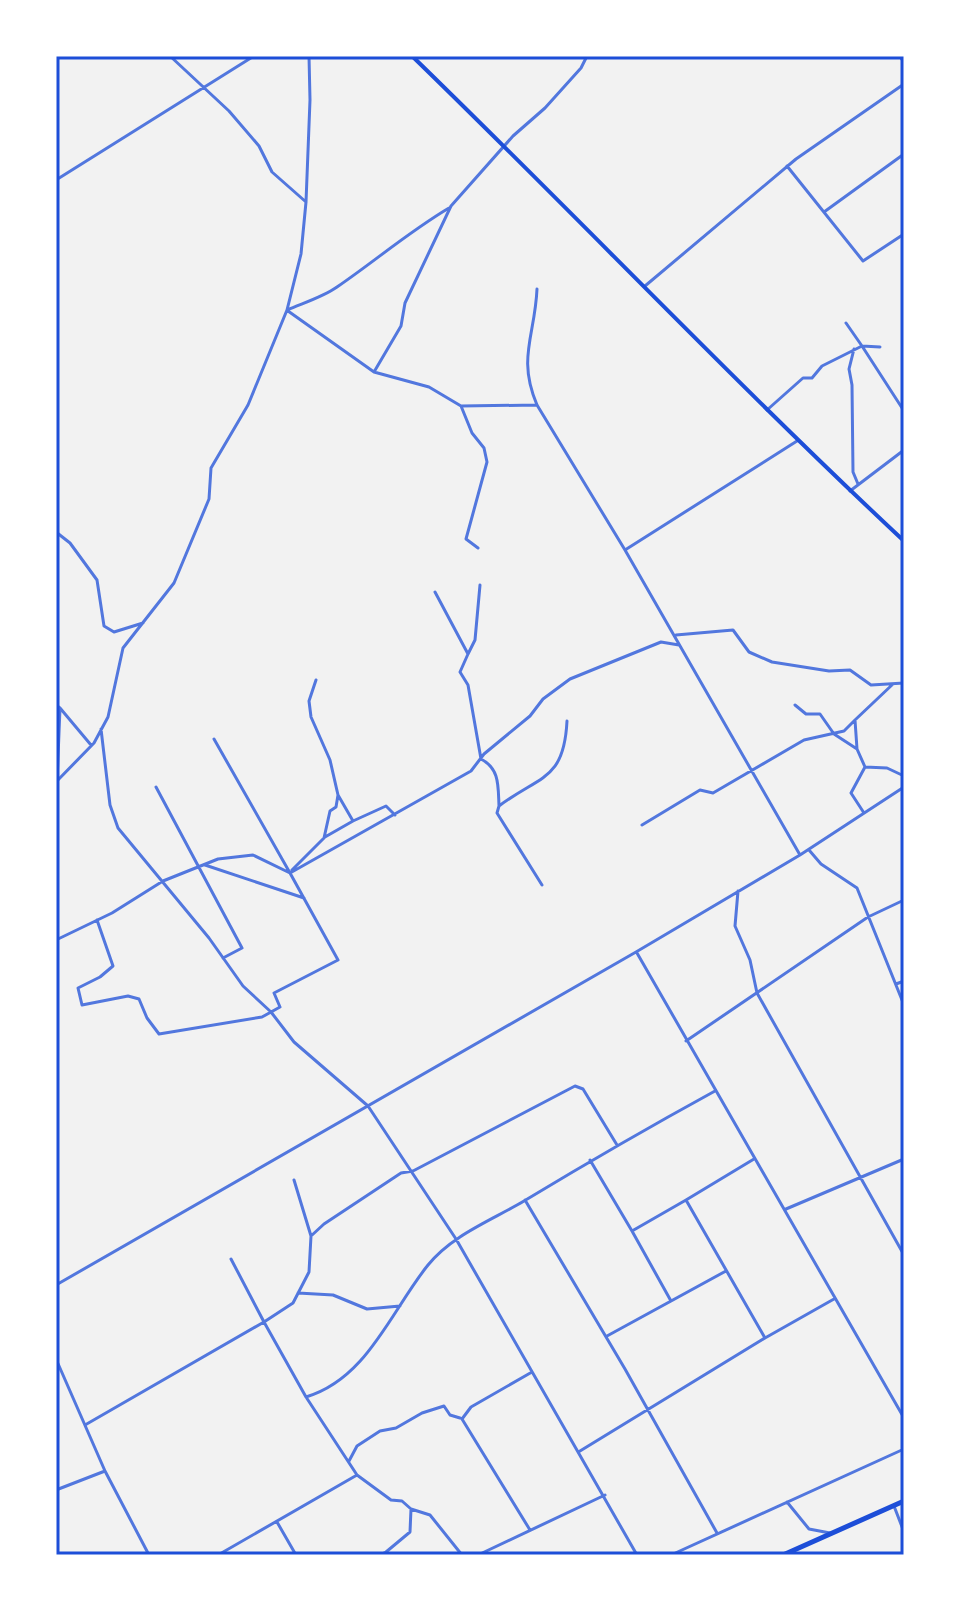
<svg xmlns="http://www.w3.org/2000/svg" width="960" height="1611" viewBox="0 0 960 1611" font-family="'Open Sans',sans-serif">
  <rect width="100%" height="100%" fill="#f2f2f2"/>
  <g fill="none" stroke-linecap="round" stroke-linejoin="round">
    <path stroke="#5277de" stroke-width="3" d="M170 56 229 111 259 146 272 172 306 202
      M900 56 904 63
      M787 166 863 261 904 234
      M56 180 254 56
      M824 212 904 154
      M645 286 796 159 904 84
      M537 289C535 336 517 358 537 405L625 550 800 855
      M287 310C303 303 323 297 337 287 375 261 410 231 449 208
      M288 311 374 372 429 387 461 406 537 405
      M846 323 862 346 880 347
      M854 349 849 369 852 385 853 472 858 484
      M374 372 401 326 405 303 451 206 513 136 545 108 581 68 587 56
      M461 406 472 433 484 448 487 462 466 539 478 548
      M767 410 803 378H812L822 366 862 346 904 411
      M850 491 904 450
      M56 532 70 543 97 580 104 626 114 632 143 623
      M625 550 797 441
      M435 592 468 654 460 672 468 685 481 759C500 769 498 786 499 806
      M676 635 733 630 749 652 772 662 829 671 850 670 871 685 904 683
      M468 654 475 640 480 585
      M316 680 309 701 311 717 330 760 338 795 353 821 386 806 395 815
      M56 705 60 708 57 782
      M795 705 806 714H820L834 734 857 749
      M60 708 91 745
      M101 729 110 805 118 828 209 938 243 986 271 1012 294 1042 368 1106 456 1239 637 1555
      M865 767 887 768 904 776
      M56 782 94 743 108 717 123 648 174 583 209 499 211 468 248 405 287 310 301 254 306 202 310 100 309 56
      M156 787 242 948 223 958
      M864 813 851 793 865 767 857 749 855 720 893 684
      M642 825 700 790 713 793 804 740 844 731 855 720
      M325 837 353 821
      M809 850 821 864 857 888 904 1005
      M205 865 304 898
      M292 870 324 838 330 811 336 807 338 795
      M290 873 471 771 484 754 530 716 543 699 570 679 661 642 679 645
      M542 885 497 813 499 806C540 775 564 781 567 721
      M738 891 735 926 750 960 757 993 904 1255
      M97 920 113 966 100 977 78 988 82 1005 128 996 139 999 147 1018 159 1034 262 1017 280 1007 274 993 338 960 290 873
      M56 940 112 913 163 881 218 859 253 855 290 873 214 739
      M637 953 904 1418
      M896 984 904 981
      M686 1041 868 917 904 900
      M590 1160 632 1231 686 1200 765 1338
      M294 1180 311 1236
      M525 1200 625 1369 717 1533
      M686 1200 754 1159
      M786 1209 904 1159
      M632 1231 671 1301
      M231 1259 264 1322 293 1303 309 1272 311 1236 324 1224 401 1173 413 1171 575 1086 583 1089 617 1145
      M56 1285 636 952 800 855 904 787
      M298 1293 333 1295 367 1309 400 1306
      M607 1336 726 1271
      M56 1359 105 1471 56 1490
      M306 1397C367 1379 391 1311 428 1265 452 1235 492 1220 524 1201 587 1163 651 1126 715 1091
      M85 1425 264 1322 306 1397 357 1475 218 1555
      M580 1451 765 1338 834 1299
      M349 1461 357 1446 380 1431 396 1428 422 1413 444 1406 450 1415 460 1418
      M105 1471 149 1555
      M357 1475 391 1500 402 1501 411 1509 410 1532 386 1552
      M787 1502 809 1529 830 1533
      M894 1506 904 1532
      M411 1509 430 1515 462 1555
      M277 1522 296 1555
      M530 1530 462 1419 471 1407 532 1372
      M380 1555 386 1552 393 1555
      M478 1555 605 1495
      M671 1555 904 1449"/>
    <path stroke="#1d4ed8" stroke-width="4" d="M412 56C577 216 736 384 904 541"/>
    <path stroke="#1d4ed8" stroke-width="5" d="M783 1555 904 1501"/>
  </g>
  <rect width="960" height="1611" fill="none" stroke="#ffffff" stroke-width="116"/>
  <rect x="58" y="58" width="844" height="1495" fill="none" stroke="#1d4ed8" stroke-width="3"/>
</svg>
